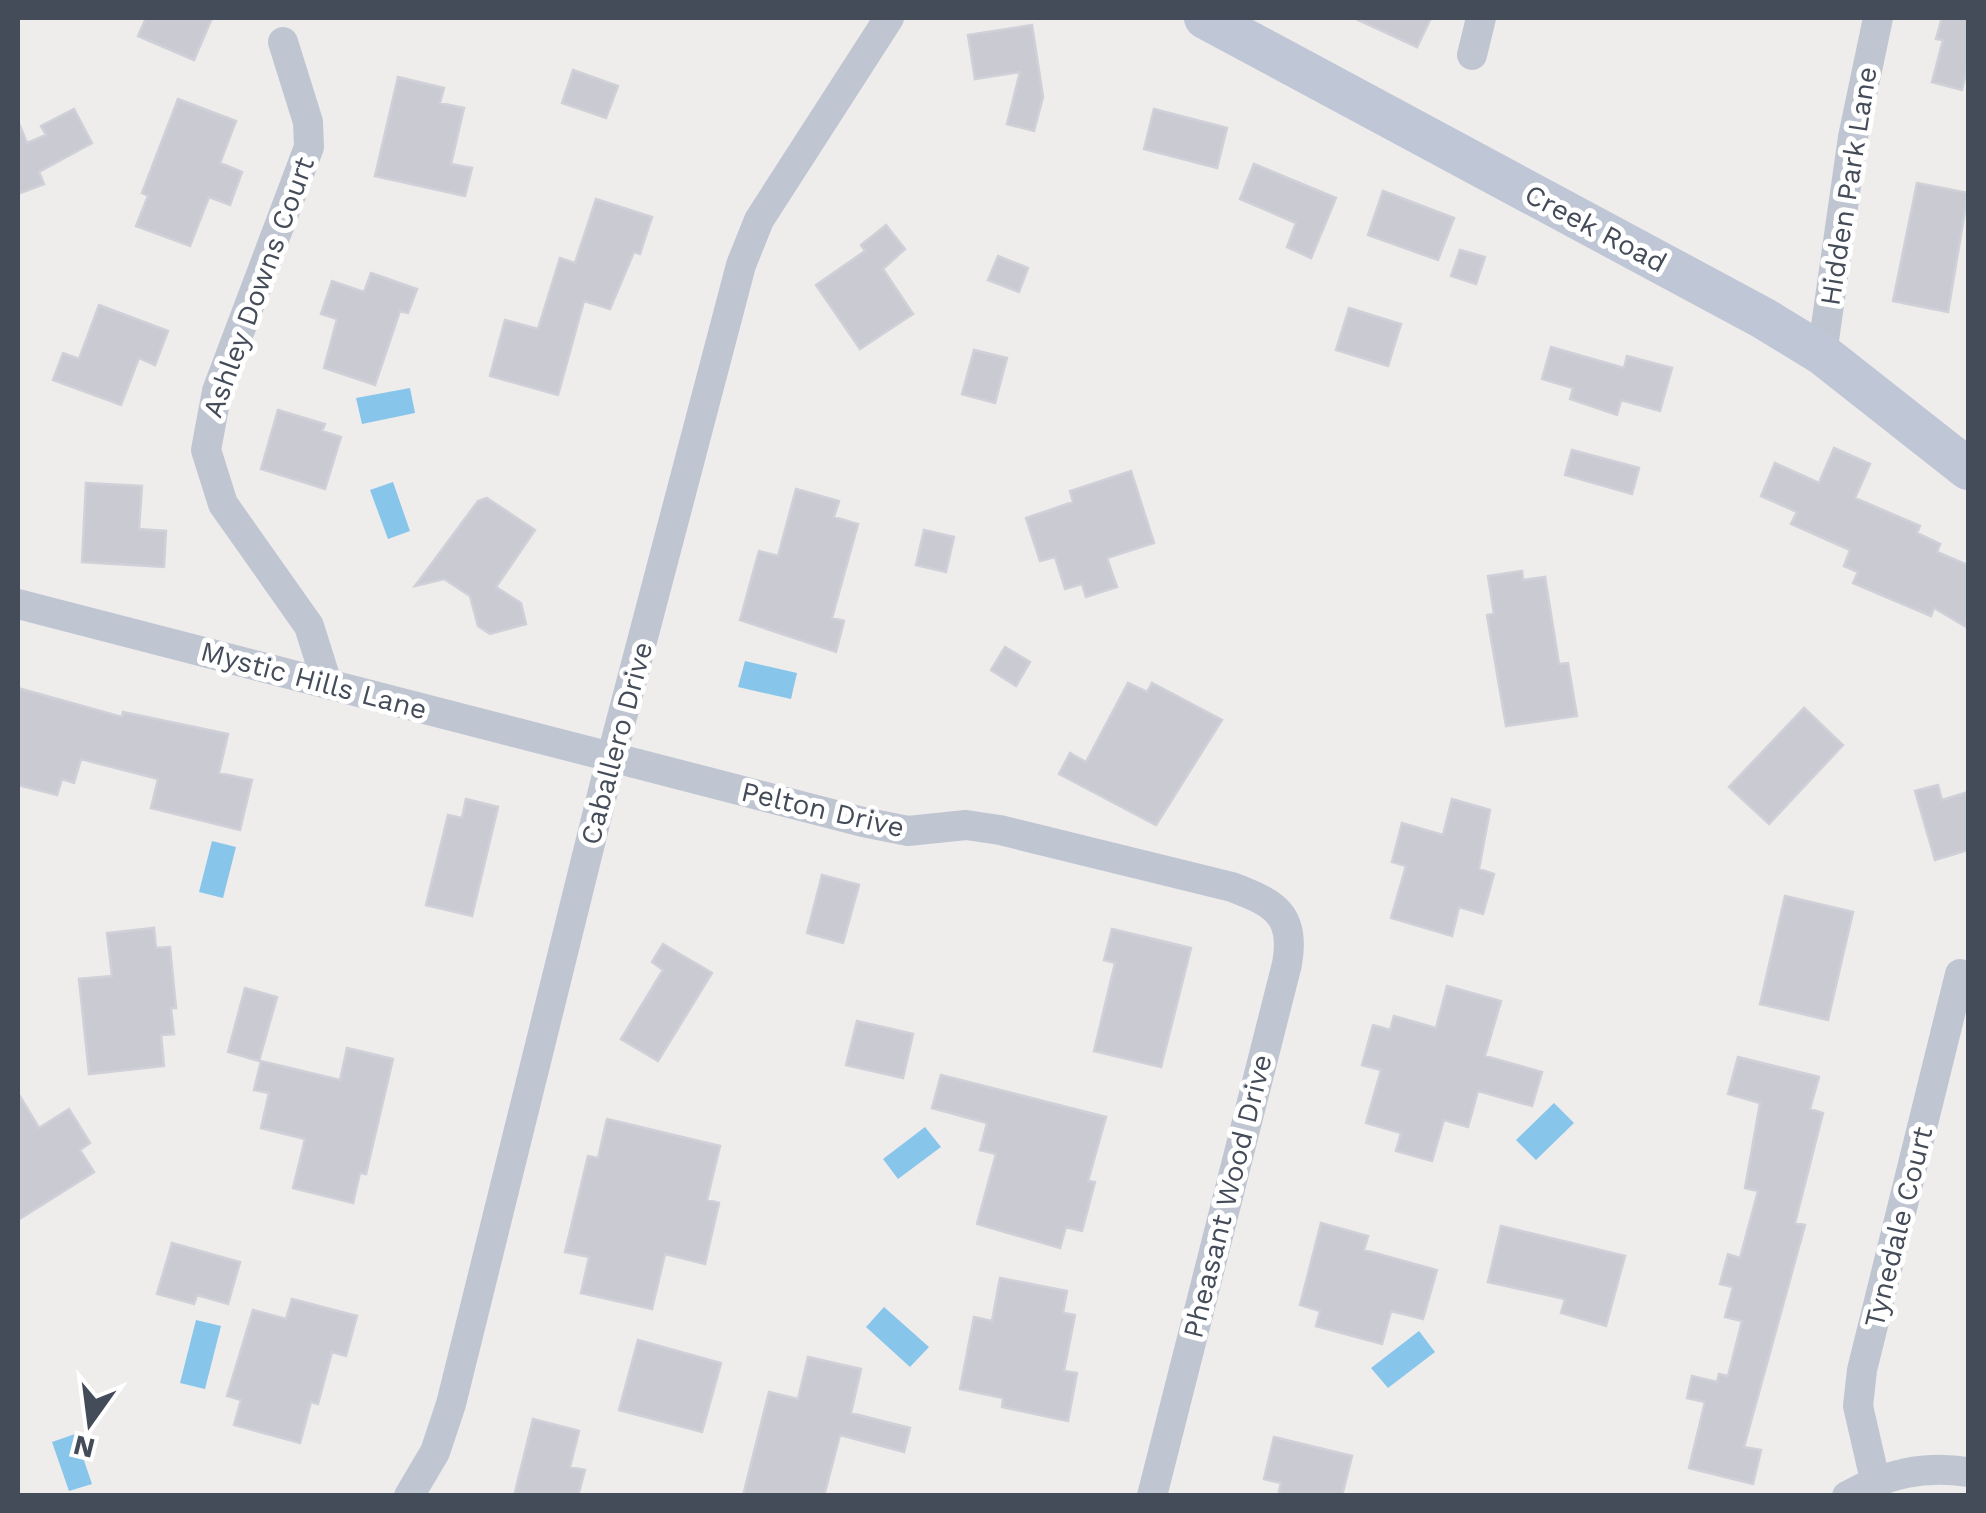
<svg xmlns="http://www.w3.org/2000/svg" width="1986" height="1513" viewBox="0 0 1986 1513" font-family="'Work Sans',sans-serif">
  <rect width="100%" height="100%" fill="#efecec"/>
  <path fill="#87c6ea" d="M410 388 415 413 362 424 356 398Z
    M393 482 410 531 388 539 370 490Z
    M745 661 797 673 791 699 738 687Z
    M212 841 236 847 223 898 199 892Z
    M1554 1103 1574 1123 1536 1160 1516 1140Z
    M925 1127 941 1147 898 1179 883 1159Z
    M884 1307 929 1347 910 1367 866 1327Z
    M196 1320 221 1326 205 1389 180 1383Z
    M1419 1331 1435 1352 1388 1388 1371 1368Z
    M75 1434 92 1484 69 1491 52 1442Z"/>
  <path fill="#c9cad2" stroke="#d0d1d8" stroke-width="2.5" d="M146 18H212L194 60 138 36Z
    M1354 18H1431L1417 47Z
    M1942 18H1968V66L1962 90 1932 82 1943 40 1936 39Z
    M1032 25 1043 97 1034 131 1007 124 1020 72 975 79 968 35Z
    M573 70 618 86 606 118 562 103Z
    M398 77 444 88 440 103 464 108 451 164 472 168 465 196 375 176Z
    M178 99 236 121 220 163 242 172 230 205 209 197 190 246 136 226 148 196 142 193Z
    M74 109 92 143 39 172 44 184 18 194V121L27 143 46 135 41 126Z
    M1154 109 1227 128 1217 168 1144 149Z
    M1254 164 1336 198 1311 258 1287 247 1296 223 1240 199Z
    M1917 183 1968 193 1948 312 1893 301Z
    M1383 191 1454 218 1438 260 1368 235Z
    M596 199 652 217 640 254 634 252 610 309 584 301 558 395 490 376 505 320 538 329 560 258 575 263Z
    M886 225 905 249 883 269 913 314 860 349 816 285 865 251 861 245Z
    M1460 250 1485 257 1476 284 1451 276Z
    M998 256 1028 268 1019 292 988 280Z
    M371 273 417 289 408 313 400 311 375 385 324 368 337 319 321 314 332 281 364 292Z
    M99 305 168 331 155 365 139 358 121 405 53 380 63 353 79 359Z
    M1349 308 1401 324 1388 366 1336 350Z
    M1551 347 1624 368 1627 356 1672 368 1660 411 1621 400 1617 415 1570 399 1573 388 1542 379Z
    M974 350 1007 358 995 403 962 394Z
    M278 410 325 424 322 431 341 437 325 489 261 469Z
    M1834 448 1870 464 1855 498 1920 526 1917 533 1940 544 1937 552 1968 565V628L1934 608 1931 616 1853 583 1858 572 1844 566 1850 550 1791 524 1797 512 1761 496 1775 463 1819 483Z
    M1572 450 1639 468 1632 494 1565 475Z
    M1131 471 1154 543 1107 558 1117 587 1086 597 1082 584 1065 589 1055 557 1040 561 1026 518 1073 502 1070 491Z
    M86 483 142 486 139 529 166 531 164 567 82 562Z
    M796 489 839 501 834 517 858 524 832 618 844 621 836 652 740 620 759 551 778 556Z
    M487 498 535 530 496 587 521 603 526 624 490 634 478 626 470 596 444 579 415 586 478 501Z
    M924 530 954 537 946 572 916 565Z
    M1522 571 1523 580 1545 577 1559 664 1568 663 1577 716 1506 726 1487 615 1494 614 1488 576Z
    M1005 647 1030 662 1016 686 991 670Z
    M1128 683 1147 692 1152 683 1222 720 1156 825 1059 774 1070 753 1086 762Z
    M18 688 122 717 123 712 228 734 219 773 252 780 240 830 151 808 158 779 81 759 74 783 62 779 57 795 18 785Z
    M1804 708 1843 745 1769 824 1729 787Z
    M1938 785 1942 800 1968 792V850L1935 860 1915 791Z
    M466 799 498 807 472 916 426 905 448 815 462 818Z
    M1452 799 1490 810 1479 869 1494 874 1483 914 1459 907 1452 936 1391 918 1406 866 1392 862 1402 823 1443 835Z
    M822 875 859 885 843 943 807 933Z
    M1785 896 1853 912 1828 1020 1760 1004Z
    M154 928 156 948 170 947 176 1008H171L174 1034 161 1035 164 1066 89 1074 79 979 112 976 107 933Z
    M1112 929 1191 948 1161 1067 1094 1051 1115 963 1104 960Z
    M663 944 712 973 658 1061 621 1039 663 970 652 962Z
    M1447 986 1501 1001 1485 1056 1542 1072 1532 1106 1478 1091 1468 1127 1444 1120 1432 1161 1396 1151 1401 1133 1366 1123 1381 1070 1362 1065 1373 1025 1390 1030 1394 1016 1436 1028Z
    M245 988 277 997 259 1061 228 1052Z
    M857 1021 913 1034 903 1078 846 1065Z
    M347 1048 393 1059 366 1174 360 1173 353 1203 293 1188 305 1139 261 1128 269 1093 254 1090 261 1061 340 1080Z
    M1738 1057 1819 1077 1810 1109 1823 1113 1795 1223 1805 1225 1744 1447 1761 1450 1753 1484 1689 1468 1705 1402 1687 1398 1692 1376 1717 1382 1719 1374 1728 1376 1742 1321 1725 1317 1733 1287 1720 1284 1728 1254 1740 1258 1758 1191 1745 1188 1760 1103 1728 1094Z
    M941 1075 1106 1117 1088 1181 1095 1182 1082 1231 1066 1227 1060 1248 977 1224 996 1154 980 1150 987 1123 932 1108Z
    M18 1093 39 1128 69 1109 90 1143 80 1150 94 1172 18 1220Z
    M607 1119 720 1146 707 1200 719 1203 705 1264 665 1254 652 1309 581 1293 589 1257 565 1252 588 1156 598 1158Z
    M1321 1223 1368 1236 1364 1250 1437 1270 1423 1319 1391 1311 1382 1344 1316 1326 1320 1311 1300 1305Z
    M1501 1226 1625 1256 1606 1326 1561 1313 1565 1299 1488 1282Z
    M172 1243 240 1262 228 1304 197 1295 194 1304 157 1294Z
    M1000 1278 1067 1291 1063 1313 1075 1315 1064 1371 1077 1373 1068 1421 1002 1407 1003 1398 960 1389 974 1317 992 1321Z
    M292 1299 357 1316 346 1356 332 1352 318 1404 311 1402 300 1443 234 1425 241 1400 227 1396 253 1310 286 1319Z
    M638 1340 721 1363 702 1432 619 1410Z
    M808 1357 861 1369 851 1413 910 1428 904 1452 840 1435 824 1496H743L769 1392 798 1399Z
    M533 1419 579 1431 570 1467 585 1470 578 1496H514Z
    M1274 1437 1352 1456 1342 1496H1278L1281 1483 1264 1479Z"/>
  <g fill="none" stroke-linecap="round" stroke-linejoin="round">
    <path stroke="#bfc6d2" stroke-width="30" d="M283 42 308 122 309 147 217 391 206 450 223 504 309 626 327 683
      M1472 55 1481 18
      M1822 354 1853 137 1878 18
      M18 604 863 822 908 831 966 825 1000 830 1232 887C1274 903 1296 914 1287 964L1152 1496
      M1875 1480 1858 1406 1862 1370 1960 974
      M409 1496 435 1452 451 1404 611 759 741 265 759 220 889 18
      M1847 1496C1886 1474 1924 1465 1968 1472"/>
    <path stroke="#bfc6d5" stroke-width="42" d="M1205 18 1763 318 1822 354 1968 469"/>
  </g>
  <g text-anchor="middle" stroke-width="10" stroke-linejoin="round" paint-order="stroke">
    <g font-size="28" fill="#454c59" stroke="#fff">
      <text transform="translate(1848 186) rotate(-81)" y="10">Hidden Park Lane</text>
      <text transform="translate(1596 228) rotate(28)" y="10">Creek Road</text>
      <text transform="translate(258 287) rotate(-70)" y="10">Ashley Downs Court</text>
      <text transform="translate(314 680) rotate(15)" y="10">Mystic Hills Lane</text>
      <text transform="translate(616 743) rotate(-75)" y="10">Caballero Drive</text>
      <text transform="translate(823 809) rotate(13)" y="10">Pelton Drive</text>
      <text transform="translate(1227 1196) rotate(-76)" y="10">Pheasant Wood Drive</text>
      <text transform="translate(1898 1227) rotate(-76)" y="10">Tynedale Court</text>
    </g>
  </g>
  <rect width="1986" height="1513" fill="none" stroke="#454c59" stroke-width="40"/>
  <g transform="translate(90 1423) rotate(194)" stroke="#ffffff" stroke-width="8" paint-order="stroke">
  <path d="M0-8L18 38L0 25L-18 38Z" fill="#454c59"/>
  <text y="-15" font-size="28" font-weight="bold" text-anchor="middle" fill="#454c59">N</text>
  </g>
</svg>
